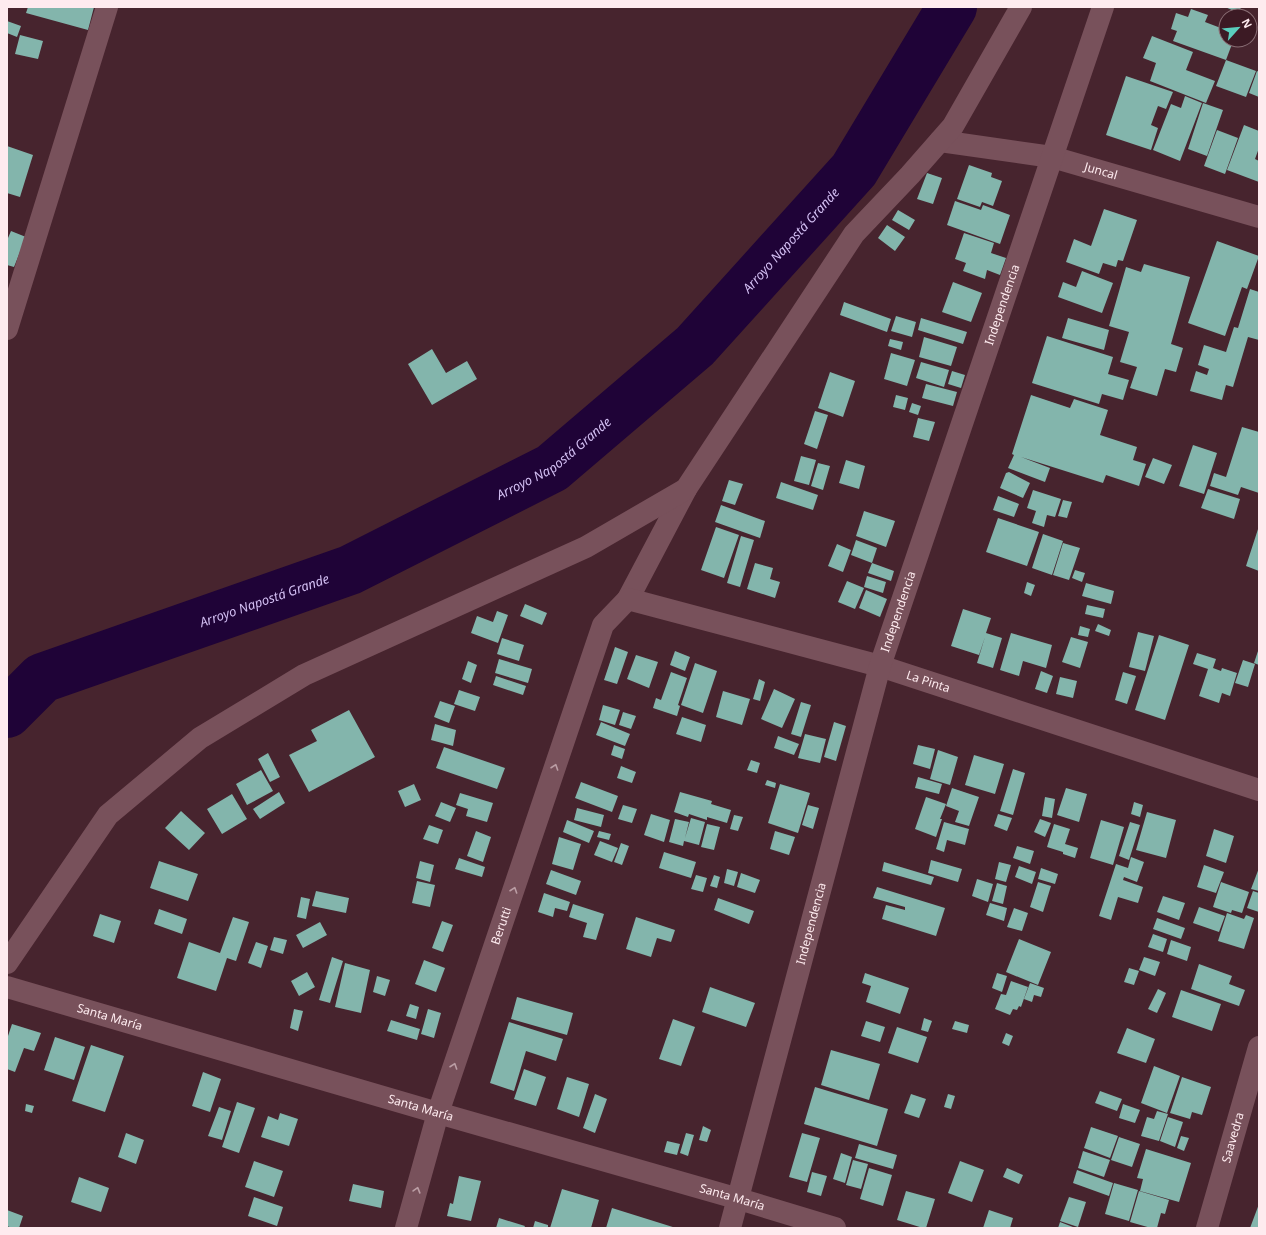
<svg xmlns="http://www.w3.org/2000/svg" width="1266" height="1235" viewBox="0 0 1266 1235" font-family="'Noto Sans',sans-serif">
  <rect width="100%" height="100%" fill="#47242e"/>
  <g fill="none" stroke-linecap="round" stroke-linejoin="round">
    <path stroke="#1f0337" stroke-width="50" id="s1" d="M7 713 42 678 350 570 552 468 695 346 854 170 952 7"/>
  </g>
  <path fill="#83b5ac" d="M28 7H94L88 30 26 13Z
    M1225 7H1241L1239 13Z
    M1191 9 1208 15 1205 22 1226 30 1223 40 1232 44 1226 60 1173 41 1177 31 1171 29 1176 13 1188 17Z
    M7 21 21 26 17 37 7 33Z
    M20 35 43 41 38 59 15 54Z
    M1152 36 1193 52 1186 70 1215 81 1206 103 1150 81 1156 63 1143 58Z
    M1226 60 1256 71 1246 97 1216 86Z
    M1257 71 1259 72V97L1249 93Z
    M1126 76 1173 92 1166 109 1158 106 1151 125 1158 128 1151 150 1106 135Z
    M1185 96 1202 103 1180 161 1153 150 1171 104 1181 108Z
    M1203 103 1223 110 1207 156 1188 149Z
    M1244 125 1259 131V148L1255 159 1259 161V182L1227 170Z
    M1217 130 1238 138 1225 174 1204 166Z
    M7 146 33 155 20 197 7 193Z
    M969 165 992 173 991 177 1002 181 993 206 982 202 980 207 957 199Z
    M927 173 942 178 933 204 917 199Z
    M955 201 981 210 983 205 1010 215 1000 244 947 225Z
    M1104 209 1137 220 1123 261 1118 260 1116 267 1103 263 1099 274 1066 262 1074 239 1091 246Z
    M898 210 915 220 909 230 892 220Z
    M887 225 905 237 895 251 878 238Z
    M11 231 26 237 14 267 7 265V238H8Z
    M964 233 994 243 991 253 1006 258 1000 275 987 270 985 279 963 271 966 263 955 259Z
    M1217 241 1259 256 1247 289 1242 287 1225 336 1188 323Z
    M1144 264 1190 277 1171 344 1183 348 1176 372 1165 369 1157 396 1130 388 1137 367 1120 362 1129 332 1109 326 1126 267 1141 272Z
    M1082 271 1113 283 1102 313 1058 297 1063 282 1076 287Z
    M953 282 982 293 971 322 942 312Z
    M1250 289 1259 292V340L1248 337 1233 387 1226 385 1222 400 1190 391 1196 371 1207 375 1209 369 1198 365 1204 345 1226 352 1234 327 1238 328Z
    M844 302 891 319 887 332 840 315Z
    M896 316 916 322 912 337 891 331Z
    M921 318 967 332 963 344 918 330Z
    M1068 318 1109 330 1104 350 1062 338Z
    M1047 336 1113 357 1108 374 1129 380 1123 400 1102 394 1099 404 1032 383Z
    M924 337 957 347 951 366 919 357Z
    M890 339 903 342 901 350 888 346Z
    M432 349 446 373 467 361 477 379 432 405 408 364Z
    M891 353 915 360 907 386 884 379Z
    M921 362 949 370 944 387 916 378Z
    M952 371 965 375 961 388 948 384Z
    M830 372 855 381 843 417 818 408Z
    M926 384 957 392 953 406 922 398Z
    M896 395 908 398 905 410 893 407Z
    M1031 395 1070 408 1074 399 1108 410 1100 435 1137 447 1133 460 1146 464 1139 486 1106 475 1103 483 1021 457 1050 468 1045 482 1008 468 1014 455 1012 454Z
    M912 403 921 406 918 415 909 412Z
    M815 411 828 415 817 449 804 444Z
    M918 418 935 422 929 441 913 437Z
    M1242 427 1259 432V493L1241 487 1238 495 1210 486 1214 473 1226 477Z
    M1193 445 1217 453 1204 494 1179 486Z
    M801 456 816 460 809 485 794 481Z
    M1153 458 1172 465 1164 484 1145 477Z
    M846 460 865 466 859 489 839 483Z
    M818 463 830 466 823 490 811 486Z
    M1009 472 1030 483 1023 498 1000 488 1006 473Z
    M729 480 743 484 735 505 722 501Z
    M781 482 818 495 813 510 776 498Z
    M1208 489 1240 499 1234 519 1201 508Z
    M1033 490 1061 499 1055 517 1047 515 1044 527 1032 523 1036 511 1027 508Z
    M998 496 1019 504 1014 517 993 510Z
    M1063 500 1072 502 1067 518 1058 516Z
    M721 505 765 521 760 538 715 522Z
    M864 511 895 521 886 547 856 536Z
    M998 518 1039 532 1027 566 986 552Z
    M1259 526V571L1246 566Z
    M716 527 739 535 724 578 701 570Z
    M1043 534 1063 541 1052 575 1032 568Z
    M741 536 754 540 740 587 727 583Z
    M856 540 877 548 872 563 851 555Z
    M1063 543 1080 548 1069 580 1053 575Z
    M837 544 851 550 843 572 828 566Z
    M755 563 773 568 770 579 780 582 775 598 747 589Z
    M872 563 894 571 891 581 868 573Z
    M1075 570 1085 573 1082 582 1072 578Z
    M867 576 886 582 883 593 864 587Z
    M847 581 864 588 855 609 838 602Z
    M1027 582 1035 585 1031 596 1024 593Z
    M1086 583 1114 591 1111 604 1082 596Z
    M866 590 887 599 880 617 859 608Z
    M525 604 547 613 542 625 520 616Z
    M1087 605 1105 609 1103 618 1085 614Z
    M963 609 991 618 986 633 1002 638 993 668 977 663 985 637 979 655 951 646Z
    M497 611 508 615 498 643 471 633 477 616 493 622Z
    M1098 624 1111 630 1109 636 1095 631Z
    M1080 626 1090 629 1088 637 1078 635Z
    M1138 632 1154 636 1145 671 1129 667Z
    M1011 633 1052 645 1046 668 1023 661 1019 676 1000 670Z
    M1159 635 1189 645 1165 720 1135 710Z
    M1071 637 1088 642 1080 668 1062 662Z
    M502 638 524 645 519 661 497 654Z
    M615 647 628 652 617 684 604 680Z
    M1259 648V665L1254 663Z
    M675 651 690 657 685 671 670 665Z
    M1197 653 1216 659 1213 668 1221 671 1222 668 1237 673 1230 696 1222 693 1219 703 1199 696 1208 669 1193 664Z
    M636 655 658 662 649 688 627 679Z
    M499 659 532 669 528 683 495 673Z
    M1243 660 1255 664 1248 687 1235 683Z
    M468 661 477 665 471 683 462 679Z
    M695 663 717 671 703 713 681 705Z
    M1041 671 1053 676 1047 693 1035 689Z
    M671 672 687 678 678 705 680 706 677 716 653 708 656 698 661 700Z
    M1123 672 1136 676 1127 704 1115 700Z
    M496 676 526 686 523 695 493 685Z
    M1060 677 1077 681 1073 698 1056 694Z
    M759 679 765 682 760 701 753 699Z
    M774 689 795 699 782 728 761 719Z
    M459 690 480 697 475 711 454 704Z
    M723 691 750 699 742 725 716 717Z
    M440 701 455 706 449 723 434 717Z
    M801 702 811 705 801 737 791 734Z
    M603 705 620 710 615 725 599 720Z
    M349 710 375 757 309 792 289 755 317 741 311 730Z
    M623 712 636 716 631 729 619 725Z
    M682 717 706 725 701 742 676 734Z
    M601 722 630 734 625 746 596 735Z
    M834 722 846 726 836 761 824 757Z
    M435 724 456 730 453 746 431 740Z
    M805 734 826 739 820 763 798 758Z
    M778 736 799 744 794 755 774 748Z
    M614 745 625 749 622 759 611 755Z
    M918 745 935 749 930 769 913 764Z
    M444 747 505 768 497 789 436 768Z
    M938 750 958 757 950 785 930 779Z
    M268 753 280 777 270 782 258 759Z
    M974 755 1004 764 995 794 965 785Z
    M751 760 760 763 757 773 747 770Z
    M621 766 636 772 632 783 617 778Z
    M1013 769 1025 773 1013 815 1000 811Z
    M261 770 273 791 247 805 236 784Z
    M918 777 942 784 939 794 915 788Z
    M767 780 776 783 775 788 765 785Z
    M581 782 618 796 612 812 575 798Z
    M414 784 421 800 405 807 398 791Z
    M780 784 810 793 798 833 768 823Z
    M952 788 979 797 969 826 955 822 959 811 946 806Z
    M1066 788 1087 794 1079 822 1057 815Z
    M279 792 285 803 260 819 253 809Z
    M680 792 712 801 711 804 731 810 727 823 707 817V820L689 814 688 817 674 812Z
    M460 793 493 803 487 822 466 816 468 809 456 805Z
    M232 794 247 819 222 834 207 809Z
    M926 797 946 804 940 819H942L936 837 915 829Z
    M1045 797 1055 799 1052 818 1042 816Z
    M441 802 456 808 450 822 435 816Z
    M1134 802 1143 805 1140 817 1131 814Z
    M623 805 637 809 632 823 618 819Z
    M808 805 819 808 813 829 802 825Z
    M577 808 604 815 601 827 574 820Z
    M181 811 205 833 189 850 165 828Z
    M1147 812 1176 820 1166 858 1136 850Z
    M651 814 670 820 664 842 644 835Z
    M998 814 1012 818 1007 831 994 826Z
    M734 815 743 817 738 831 730 829Z
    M691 818 705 822 699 845 684 841 683 846 669 842 675 819 689 822 685 838Z
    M1040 819 1051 823 1045 837 1034 832Z
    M567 820 594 831 589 843 563 832Z
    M1101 820 1124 827 1113 865 1090 858Z
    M944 822 969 829 965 845 947 840 944 852 936 849Z
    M1130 822 1140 825 1129 860 1119 856Z
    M707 824 720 827 714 850 701 847Z
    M1054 824 1070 829 1065 844 1078 848 1075 858 1063 854V852L1047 847Z
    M429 825 443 830 438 844 423 839Z
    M1214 829 1234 836 1226 863 1206 856Z
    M476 831 491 837 483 862 467 856Z
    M599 831 611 834 609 840 597 837Z
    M775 831 795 837 789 855 770 849Z
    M559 837 581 844 573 870 552 864Z
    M600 841 618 848 612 862 594 855Z
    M621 843 629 846 622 865 614 862Z
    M1017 846 1034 851 1030 864 1013 858Z
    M664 852 696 862 691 878 659 868Z
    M1131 857 1144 862 1137 882 1124 877 1123 880 1143 887 1138 903 1118 897 1111 920 1099 916 1116 864 1128 868Z
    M459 858 485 867 482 877 455 869Z
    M931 860 962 869 958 882 928 873Z
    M159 861 198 874 188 901 150 888Z
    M420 861 434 865 430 882 416 878Z
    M884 862 934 877 931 885 882 871Z
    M999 862 1011 865 1006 882 995 879Z
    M1204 865 1224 872 1216 893 1197 887Z
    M1019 866 1036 872 1032 884 1015 877Z
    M1041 868 1058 874 1055 884 1038 879Z
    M1259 868V891L1251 889Z
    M727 869 738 872 734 886 724 883Z
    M551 870 581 881 576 895 546 884Z
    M741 873 760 880 755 893 737 887Z
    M696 875 707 878 703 892 691 889Z
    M714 875 720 877 717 888 710 886Z
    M977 879 993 884 988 902 972 896Z
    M417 881 435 885 430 907 412 903Z
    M1038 882 1051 886 1043 912 1030 907Z
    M1221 882 1249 892 1242 913 1232 910 1231 913 1213 907Z
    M997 883 1007 886 1003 904 992 901Z
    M877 887 945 908 936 936 882 919 886 905 905 910V907L873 898Z
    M316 891 349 898 346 913 312 906Z
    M1253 891 1259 893V912L1247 908Z
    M544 893 570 902 567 911 555 908 553 917 538 912Z
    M1163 896 1185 903 1179 920 1157 912Z
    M301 897 310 899 306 919 297 917Z
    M718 898 754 911 749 924 714 910Z
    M990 903 1007 908 1004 921 986 915Z
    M573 904 604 914 596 940 583 937 587 923 569 917Z
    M1199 907 1225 916 1219 932 1193 923Z
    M1014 908 1028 913 1022 931 1007 927Z
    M159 909 187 919 182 934 154 924Z
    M1227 913 1244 919 1246 915 1254 918 1244 949 1218 941Z
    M100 914 121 921 114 943 93 936Z
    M233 917 249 922 236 961 227 958 216 991 177 978 189 942 220 953Z
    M636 917 675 930 671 942 657 938 651 957 626 949Z
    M1157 918 1185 928 1181 939 1153 929Z
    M442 921 453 925 443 952 432 948Z
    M320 922 327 935 303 948 296 935Z
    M1153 934 1167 939 1163 952 1148 947Z
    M274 937 287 940 283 954 270 950Z
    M1019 939 1051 952 1038 985 1006 972Z
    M1171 940 1191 947 1187 961 1167 954Z
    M256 942 268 946 261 968 248 963Z
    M332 957 343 961 330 1003 319 1000Z
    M1144 957 1160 962 1155 976 1139 970Z
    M424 960 445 968 436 992 415 984Z
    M345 963 370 970 361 1013 335 1007Z
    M1199 964 1232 976 1229 984 1245 990 1239 1006 1191 989Z
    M1129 968 1139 971 1134 985 1124 982Z
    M307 972 315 987 299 996 291 981Z
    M865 973 909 988 900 1014 866 1002 871 986 862 983Z
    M997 973 1007 976 1002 992 992 988Z
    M377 976 390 980 385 996 373 992Z
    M1011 981 1028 987 1021 1007 1019 1006 1017 1010 1013 1009 1010 1015 995 1009 1001 994 1006 995Z
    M1030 983 1044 988 1041 997 1034 995 1032 1002 1024 999Z
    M710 987 755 1003 746 1027 702 1012Z
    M1158 989 1166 993 1157 1013 1148 1009Z
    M1181 990 1221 1004 1212 1031 1172 1017Z
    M517 997 573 1013 567 1035 511 1019Z
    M410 1004 419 1007 416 1019 406 1016Z
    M294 1009 303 1011 298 1031 290 1028Z
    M428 1009 441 1013 434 1038 421 1034Z
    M924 1018 932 1021 928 1032 921 1030Z
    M673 1019 695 1027 681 1066 659 1059Z
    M391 1020 420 1029 417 1040 387 1031Z
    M866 1021 885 1027 880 1042 861 1036Z
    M955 1021 969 1025 967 1033 952 1029Z
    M509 1022 563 1039 556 1061 526 1051 514 1091 490 1083Z
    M12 1024 41 1033 34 1051 24 1048 15 1072 7 1069V1039Z
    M897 1027 927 1037 918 1063 888 1053Z
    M1127 1028 1155 1039 1146 1063 1117 1053Z
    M1006 1033 1013 1036 1009 1046 1002 1043Z
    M55 1037 85 1047 74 1080 44 1070Z
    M91 1045 124 1056 105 1112 72 1101Z
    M831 1050 880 1064 869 1100 821 1085Z
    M1154 1066 1180 1076 1167 1113 1141 1103Z
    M524 1069 546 1077 536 1106 514 1099Z
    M203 1072 221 1079 210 1112 192 1106Z
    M567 1077 589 1084 579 1117 557 1109Z
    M1182 1077 1211 1087 1202 1115 1192 1112 1190 1119 1170 1113Z
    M815 1087 888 1109 877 1146 804 1124Z
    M1100 1091 1122 1099 1117 1111 1095 1103Z
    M595 1094 607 1099 595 1133 583 1128Z
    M911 1094 926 1099 919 1118 904 1113Z
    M948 1094 955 1096 951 1109 944 1107Z
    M237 1102 255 1108 239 1153 222 1147Z
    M26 1104 34 1106 32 1113 25 1111Z
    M1123 1104 1140 1110 1135 1123 1119 1118Z
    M219 1107 231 1111 222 1140 208 1136Z
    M1157 1111 1168 1114 1159 1141 1141 1136 1147 1117 1154 1119Z
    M280 1113 298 1119 289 1146 261 1137 268 1116 278 1120Z
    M1168 1117 1183 1122 1175 1147 1160 1141Z
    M703 1126 711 1130 707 1142 699 1140Z
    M1091 1127 1118 1136 1110 1158 1084 1148Z
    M126 1133 144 1140 136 1164 118 1157Z
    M686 1133 694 1135 688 1156 680 1153Z
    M802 1133 820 1138 807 1182 789 1177Z
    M1181 1136 1189 1138 1184 1151 1177 1148Z
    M1119 1137 1140 1144 1132 1167 1111 1160Z
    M667 1141 680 1144 677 1155 664 1152Z
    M859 1144 897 1155 893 1169 855 1158Z
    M1146 1149 1191 1163 1179 1202 1140 1191 1143 1179 1137 1178Z
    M1083 1151 1110 1160 1104 1177 1078 1168Z
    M841 1153 852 1157 845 1183 833 1179Z
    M853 1160 868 1164 861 1189 846 1185Z
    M254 1161 283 1171 274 1197 245 1187Z
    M960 1161 984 1170 972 1202 948 1193Z
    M869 1168 892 1175 883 1206 860 1199Z
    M1007 1168 1023 1175 1019 1184 1003 1177Z
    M1077 1170 1113 1183 1109 1196 1073 1183Z
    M812 1172 827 1176 821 1196 807 1192Z
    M459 1176 481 1181 471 1221 447 1216 450 1203 453 1204Z
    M79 1177 109 1188 101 1212 71 1202Z
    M1114 1183 1138 1190 1129 1221 1105 1214Z
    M353 1184 384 1191 381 1208 349 1201Z
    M562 1189 599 1200 591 1228H550Z
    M906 1191 935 1199 926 1228H923L897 1220Z
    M1139 1191 1169 1200 1165 1214 1161 1213 1157 1228H1151L1130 1222Z
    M254 1197 283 1207 277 1226 248 1216Z
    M1069 1197 1086 1202 1078 1227 1060 1221Z
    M1259 1204V1228H1250Z
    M612 1208 676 1228H606Z
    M7 1210 23 1216 19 1228H12L7 1226Z
    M989 1210 1013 1218 1010 1228H983Z
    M499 1218 525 1226 524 1228H496Z
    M535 1221 548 1225V1228H533Z
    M1060 1222 1073 1227 1072 1228H1058Z"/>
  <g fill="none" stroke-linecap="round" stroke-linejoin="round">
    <g stroke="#78515b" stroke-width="22">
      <path id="s2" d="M940 141 1052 157 1259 217"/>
      <path d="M7 329 107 7"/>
      <path d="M628 599 686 489"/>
      <path d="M7 963 108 815 200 738 304 675 586 547 686 489 854 234 910 175 953 126 1021 7"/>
      <path id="s3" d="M7 987 438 1113 739 1199 835 1228"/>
      <path id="s4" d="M406 1228 438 1113 603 625 628 599 880 666 1259 790"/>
      <path id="s5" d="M730 1228 880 666 1103 7"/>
      <path id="s6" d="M1207 1228 1259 1047"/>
    </g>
  </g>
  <defs><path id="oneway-chevron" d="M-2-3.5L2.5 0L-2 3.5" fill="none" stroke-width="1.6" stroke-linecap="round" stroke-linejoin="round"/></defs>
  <g stroke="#bb9ea5">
    <use href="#oneway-chevron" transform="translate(555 767) rotate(-71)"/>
    <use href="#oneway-chevron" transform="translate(514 890) rotate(-71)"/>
    <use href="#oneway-chevron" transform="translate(454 1066) rotate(-71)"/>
    <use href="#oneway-chevron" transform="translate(417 1190) rotate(-74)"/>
  </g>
  <g text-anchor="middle" stroke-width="4" stroke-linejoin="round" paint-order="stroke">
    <g font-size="12" fill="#feebef" stroke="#3c1a24">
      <text dy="4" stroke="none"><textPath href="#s2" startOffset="164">Juncal</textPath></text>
      <text dy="4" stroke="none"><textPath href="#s5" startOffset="963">Independencia</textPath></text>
      <text dy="4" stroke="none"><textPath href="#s5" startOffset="639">Independencia</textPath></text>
      <text dy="4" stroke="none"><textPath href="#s4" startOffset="982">La Pinta</textPath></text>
      <text dy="4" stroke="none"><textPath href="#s5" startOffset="315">Independencia</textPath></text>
      <text dy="4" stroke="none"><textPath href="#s4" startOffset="317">Berutti</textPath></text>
      <text dy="4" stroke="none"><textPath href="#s3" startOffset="107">Santa María</textPath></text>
      <text dy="4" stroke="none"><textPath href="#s3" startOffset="431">Santa María</textPath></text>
      <text dy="4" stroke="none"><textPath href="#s6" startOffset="94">Saavedra</textPath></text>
      <text dy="4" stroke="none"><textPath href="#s3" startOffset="755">Santa María</textPath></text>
    </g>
    <g font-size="13" font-style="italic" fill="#d2bef2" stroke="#3c1a24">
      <text dy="5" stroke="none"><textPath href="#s1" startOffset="933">Arroyo Napostá Grande</textPath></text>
      <text dy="5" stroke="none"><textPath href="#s1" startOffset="609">Arroyo Napostá Grande</textPath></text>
      <text dy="5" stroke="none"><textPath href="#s1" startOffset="285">Arroyo Napostá Grande</textPath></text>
    </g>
  </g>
  <rect width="1266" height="1235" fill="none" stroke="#feebef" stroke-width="16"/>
  <g transform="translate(1238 28) rotate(63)"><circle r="19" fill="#3c1a24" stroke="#8a6e75"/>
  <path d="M0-3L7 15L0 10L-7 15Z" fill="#5acebd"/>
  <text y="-6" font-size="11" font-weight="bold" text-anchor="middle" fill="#feebef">N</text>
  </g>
</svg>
